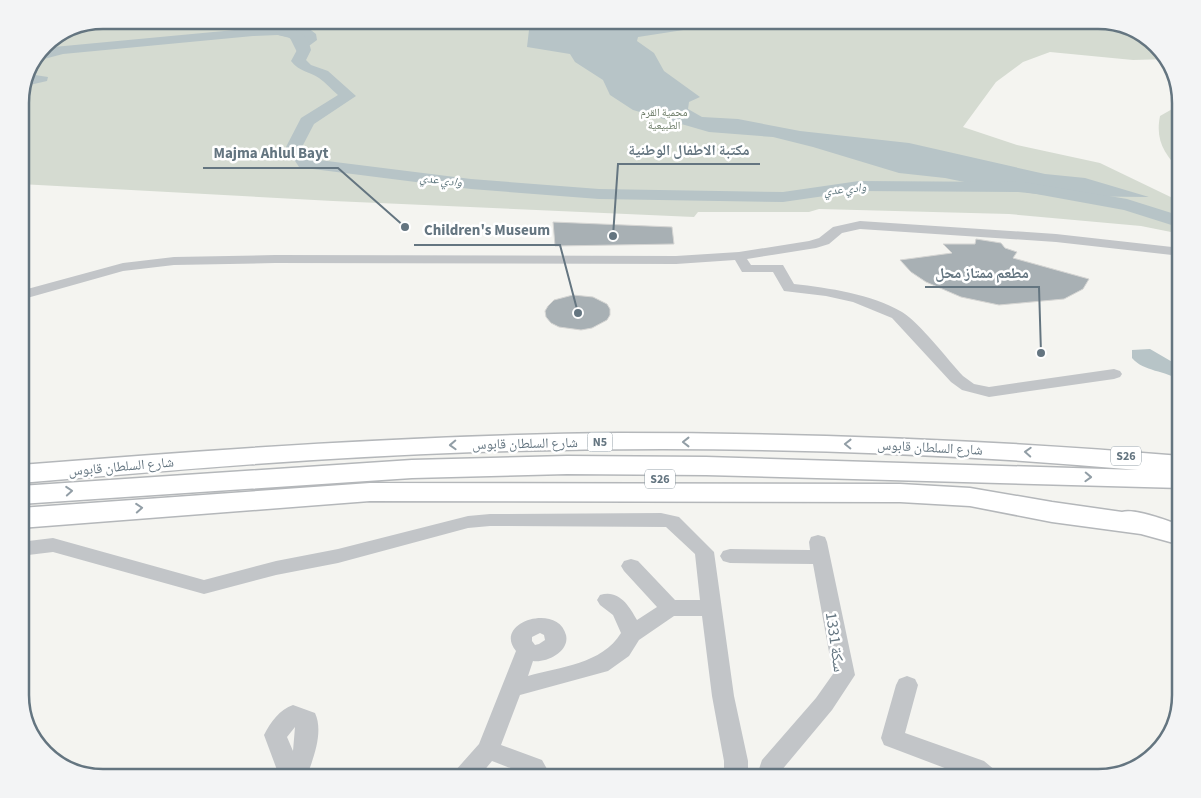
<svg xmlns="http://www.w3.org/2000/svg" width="1201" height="798" viewBox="0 0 1201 798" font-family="'Source Sans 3','Noto Naskh Arabic',sans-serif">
  <rect width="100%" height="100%" fill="#f4f4f0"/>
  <path fill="#d5dbd1" d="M103 20H1098L1144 34 1168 59 1133 60 1050 52 1023 62 996 82 963 127 1017 145 1100 163 1181 202V234L1141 226 1009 214 819 209 809 212H698L694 217 333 201 20 184V98L44 44Z
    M1181 104V172C1165 154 1155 141 1160 116Z"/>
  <path fill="#b7c4c7" d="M518 20H656L678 25 748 20 638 37 637 41 654 53 664 71 700 97 689 102 688 109 702 117 738 119 800 131 909 143 1045 174 1085 178 1149 197 1056 196 1008 191 945 178 899 173 813 147 773 137 709 132 633 110 610 95 603 80 575 62 570 54 527 47 529 30Z
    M288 25 307 27 316 34 317 40 298 54 290 38 278 35 253 36 63 54 44 59 35 66V75L48 77 47 81 25 86 43 48Z
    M1150 349 1181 367V381C1165 370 1144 372 1132 358V350Z"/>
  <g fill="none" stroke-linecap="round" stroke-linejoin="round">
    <path fill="#b7c4c7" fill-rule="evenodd" d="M283 28C299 30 308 34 311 50L306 60 311 65 328 71 356 96 314 124 302 147 311 159 471 179 599 189 783 192 859 181 1025 182 1127 199 1181 216V228L1124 210 1025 192 859 191 783 202 599 199 471 189 305 168 299 167 286 147 301 118 338 95C332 90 326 83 319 78 309 71 299 72 291 61L297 50 295 42 288 37 278 35 276 32 278 29Z"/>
  </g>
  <path fill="#a8b0b4" stroke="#d5d5d3" d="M553 222 672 227 674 244 555 246Z
    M976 239 1001 243 1005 248 1017 252 1013 258 1089 279 1083 289 1064 299 999 305 961 297 926 282 911 272 900 260 952 253 943 244H975Z
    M573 295 593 297 607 304 610 309V315L607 320 592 328 581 330 559 327 551 323 546 317 545 311 548 306 554 300Z"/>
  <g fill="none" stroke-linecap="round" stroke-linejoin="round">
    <g stroke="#b4b7ba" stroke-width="3">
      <path id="highway" d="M619 433C807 433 994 440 1181 456V488L706 475 567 474 412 478 20 504V486L412 460 567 456 706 457 1138 470C918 450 696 445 475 452 323 457 172 470 20 483V465C220 449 419 435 619 433Z
        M370 483 900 484 970 488 1052 502 1122 512C1135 508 1167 521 1181 525V545L1141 534 1052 522 970 506 900 502 370 501 20 528V508Z"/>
    </g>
    <path fill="#c2c5c8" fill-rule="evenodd" d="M860 221 1056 234 1181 248V256L1056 242 860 229 842 233 829 244 816 248 747 259 751 265H783L794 284C829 288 871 294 902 312 919 322 948 360 963 376L974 384 989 387 1114 369 1120 371 1122 374 1120 377 1114 379 989 397 962 390 951 382 892 318 853 302 826 296 784 291 773 272H742L735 260 676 264 275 263 174 265 123 271 20 300V291L123 263 174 257 275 255 676 256 739 252 809 241 819 238 833 227Z
      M661 513 679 517 714 552 734 696 748 761V778H724V761L712 696 702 616H674L639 640 629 656 608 671 520 695 501 745 542 760 552 778H528L526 774 492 761 478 778H451L455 771 479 744 516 651C492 622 558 602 566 635 570 652 546 663 533 661L528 676C560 667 602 664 621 633L613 615 600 605 597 600 600 595C619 589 629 606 637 620L657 607 624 571 621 566 624 561 631 559 638 561 675 600H700L695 554 666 527 490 526 468 528 338 563 276 575 204 594 53 552 20 556V542L53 538 204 580 276 561 338 549 468 516 490 514ZM540 633 544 635 545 640 539 644 535 645 532 641V637Z
      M818 535 825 537 827 542 855 675 832 710 781 771 780 778H756L762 760 816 698 833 674 813 564 730 563 723 561 720 556 723 551 730 549 810 550 809 542 811 537Z
      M907 676 915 679 918 685 905 733 984 761 996 771 1000 778H971L884 745 881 738 896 685 899 679Z
      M293 705 315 713C324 732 313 760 306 778H280L264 735C270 723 280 709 293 705ZM295 727 293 751 287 737Z"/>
    <use href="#highway" fill="#fff" fill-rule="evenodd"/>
  </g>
  <defs><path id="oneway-chevron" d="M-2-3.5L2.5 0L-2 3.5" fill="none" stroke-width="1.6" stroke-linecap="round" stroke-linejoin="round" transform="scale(1.25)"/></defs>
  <g stroke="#929ea6">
    <use href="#oneway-chevron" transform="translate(686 442) rotate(-180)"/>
    <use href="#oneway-chevron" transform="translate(848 444) rotate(-179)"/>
    <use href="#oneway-chevron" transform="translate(453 445) rotate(178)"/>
    <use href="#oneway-chevron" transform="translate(1028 452) rotate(-177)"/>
    <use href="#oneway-chevron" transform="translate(1088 477) rotate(2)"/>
    <use href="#oneway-chevron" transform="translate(69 491) rotate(-4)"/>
    <use href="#oneway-chevron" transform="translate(139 508) rotate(-4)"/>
  </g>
  <g text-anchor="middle" stroke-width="5" stroke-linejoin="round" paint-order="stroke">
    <g font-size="11" fill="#687863" stroke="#fff">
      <text x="664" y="116">محمية القرم<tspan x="664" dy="13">الطبيعية</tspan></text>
    </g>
    <g font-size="12" font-style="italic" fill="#5f777e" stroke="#fff">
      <text transform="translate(441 180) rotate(7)" y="4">وادي عدي</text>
      <text transform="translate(845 189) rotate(-6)" y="4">وادي عدي</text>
    </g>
    <g fill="#fff" stroke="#929ea6" stroke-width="1">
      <rect x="587.5" y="432.5" width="25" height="19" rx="4"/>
      <rect x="1111" y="446.5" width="30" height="19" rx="4"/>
      <rect x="645" y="469.5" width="30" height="19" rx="4"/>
    </g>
    <g font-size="12" font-weight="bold" fill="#647580">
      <text x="600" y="446">N5</text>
      <text x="1126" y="460">S26</text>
      <text x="660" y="483">S26</text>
    </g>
    <g font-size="14" fill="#647580" stroke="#fff">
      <text transform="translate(525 443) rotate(-1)" y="5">شارع السلطان قابوس</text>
      <text transform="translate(930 447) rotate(3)" y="5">شارع السلطان قابوس</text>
      <text transform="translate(121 466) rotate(-5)" y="5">شارع السلطان قابوس</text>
    </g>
    <g font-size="16" fill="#647580" stroke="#fff">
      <text transform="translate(836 642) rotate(82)" y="6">سكة 1331</text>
    </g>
  </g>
  <path d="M0 0H1201V798H0ZM103 29H1098A74 74 0 0 1 1172 103V695A74 74 0 0 1 1098 769H103A74 74 0 0 1 29 695V103A74 74 0 0 1 103 29Z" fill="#f3f4f5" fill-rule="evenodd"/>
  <path fill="none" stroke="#647580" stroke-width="2.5" d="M103 29H1098A74 74 0 0 1 1172 103V695A74 74 0 0 1 1098 769H103A74 74 0 0 1 29 695V103A74 74 0 0 1 103 29Z"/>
  <path fill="none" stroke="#647580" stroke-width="2" d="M613 236L618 164H760M405 227L338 168H203M578 313L560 245H414M1041 353L1039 287H925"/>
  <g fill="#647580" stroke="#fff" stroke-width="2">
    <circle cx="613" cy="236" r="5"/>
    <circle cx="405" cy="227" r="5"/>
    <circle cx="578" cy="313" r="5"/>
    <circle cx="1041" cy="353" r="5"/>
  </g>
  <g font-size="15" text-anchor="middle" font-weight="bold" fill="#647580" stroke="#fff" stroke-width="5" stroke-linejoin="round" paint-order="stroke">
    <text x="689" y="155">مكتبة الاطفال الوطنية</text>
    <text x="271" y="158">Majma Ahlul Bayt</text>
    <text x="487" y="235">Children's Museum</text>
    <text x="982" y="278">مطعم ممتاز محل</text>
  </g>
</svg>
